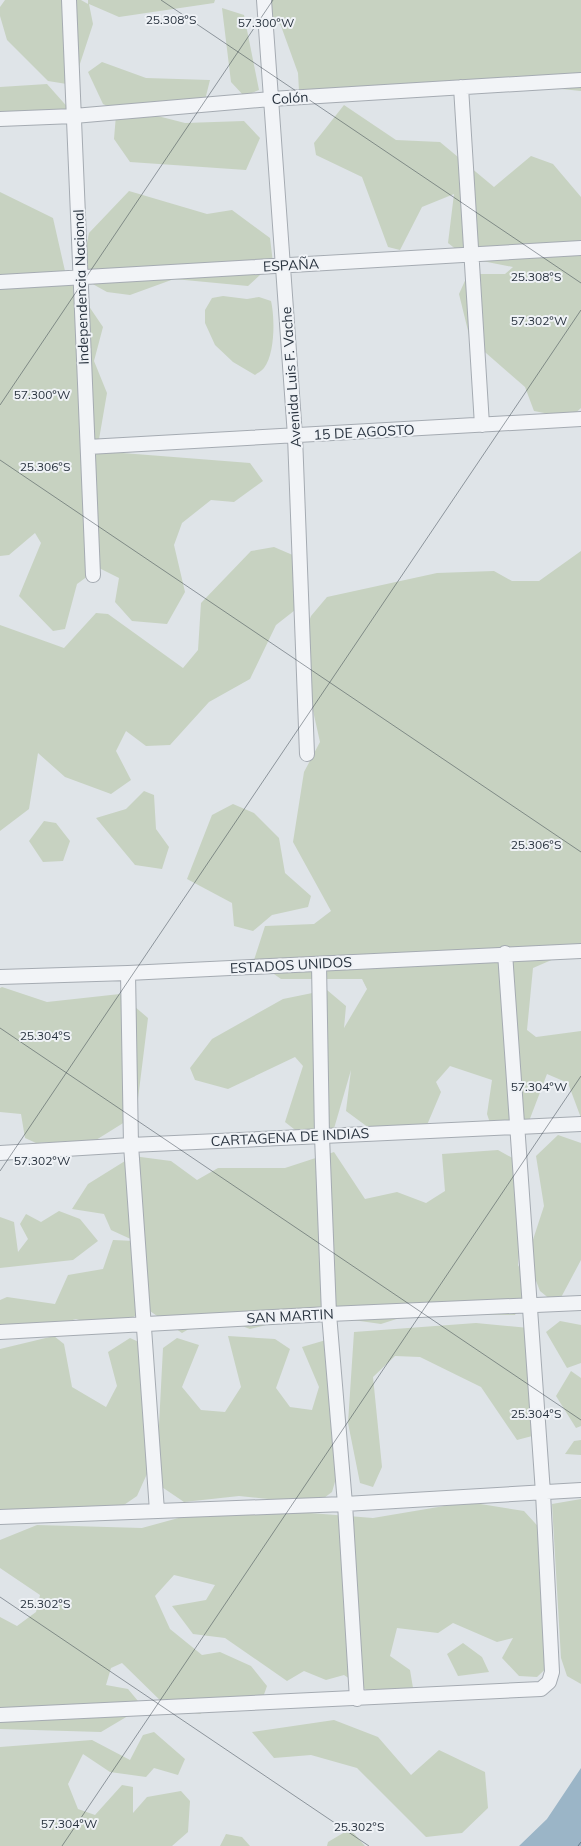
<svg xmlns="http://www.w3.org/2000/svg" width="581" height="1846" viewBox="0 0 581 1846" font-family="Mulish,sans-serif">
  <rect width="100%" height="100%" fill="#dfe4e8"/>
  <path fill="#c7d2c1" d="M5 0H81L88 4V0H215L214 3 119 17 89 4 93 24 73 85 48 81 7 40 0 16V7Z
    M259 0H581V91L493 82 299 91 298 73 281 26Z
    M222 8 244 15 259 90 244 96 231 82Z
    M102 62 146 78 210 80 203 108 146 113 185 123 244 121 260 138 246 170 130 162 114 139 116 115 120 112 103 104 88 72Z
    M47 84 71 111 0 124V87Z
    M344 105 396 140 440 142 494 187 531 156 553 164 581 197V408L570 418 534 411 525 387 470 339 459 294 468 274H505L513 267 467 258 448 243 454 194 422 207 400 250 388 247 362 177 316 155 314 143Z
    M129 191 207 214 232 210 270 238 273 263 248 286 174 279 130 295 107 292 80 277 89 233Z
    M0 192 53 218 65 271 103 327 94 361 107 393 97 451 250 463 263 481 234 502 211 500 182 523 174 545 185 592 167 624 132 621 115 602 119 578 99 568 77 584 65 629 53 631 19 596 41 543 35 533 9 555 0 556Z
    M223 296 247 299 259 297 271 301C275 318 275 354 264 368 262 371 257 373 255 375L233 362 215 345 205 323V310L212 298Z
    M274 547 295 556 304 603 276 625 250 679 209 702 170 745 146 746 126 731 116 751 131 780 111 794 65 777 38 753 29 809 0 831V625L64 648 96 613 108 614 183 668 198 650 201 603 251 551Z
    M581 551V959L563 955 533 968 527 1030 536 1037 581 1031V1118L568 1083 547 1074 526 1129 494 1135 487 1114 492 1080 450 1066 436 1082 441 1092 427 1125 384 1139 346 1111 351 1070 333 1132 313 1144 285 1122 303 1066 295 1057 228 1089 195 1080 190 1068 212 1039 283 999 327 990 346 1006 344 1028 367 989 362 979H281L254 960 265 926 314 924 331 911 293 842 304 772 320 742 299 648 311 616 327 597 437 573 494 571 512 581H539Z
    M144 791 154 795 156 829 169 847 162 869 135 865 96 818 126 809Z
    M233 804 254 813 279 838 285 873 311 896 308 907 272 915 253 931 234 926 232 903 187 879 212 815Z
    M44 821 56 823 70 841 63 861 43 862 29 841Z
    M2 987 47 1002 120 994 148 1018 136 1115 96 1140 36 1143 25 1138 21 1114 0 1112V988Z
    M558 1135 581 1143V1260L557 1305 540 1291 527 1258 544 1206 536 1156Z
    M498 1150 525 1165 518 1265 530 1288 515 1315 415 1313 381 1324 311 1314 250 1329 213 1315 182 1333 147 1309 111 1330 76 1319 25 1334 0 1328V1300L7 1297 55 1304 68 1275 103 1269 113 1240 135 1241 111 1230 104 1214 72 1209 88 1184 133 1156 171 1161 197 1180 218 1168H285L334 1152 365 1199 397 1192 426 1203 445 1191 442 1154Z
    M59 1211 80 1219 98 1241 73 1260 0 1268V1217L14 1222 18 1252 28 1239 20 1224 26 1214 41 1222Z
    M560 1321 581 1325V1363L567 1368 546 1332Z
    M476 1323 529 1328 536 1435 517 1440 481 1387 420 1357 395 1356 373 1377 382 1467 373 1487 360 1483 348 1423 354 1332Z
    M54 1336 64 1344 72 1387 106 1407 117 1386 108 1352 130 1338 152 1348 151 1465 137 1496 121 1507 0 1513V1349Z
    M228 1336 275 1339 290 1349 276 1388 290 1407 312 1410 319 1387 302 1347 326 1340 339 1353 342 1458 332 1492 316 1504 239 1496 184 1502 156 1483 163 1348 177 1338 199 1345 182 1387 201 1410 225 1412 241 1387Z
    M571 1371 581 1378V1426L576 1428 556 1396Z
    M581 1440V1455L565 1454 574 1441Z
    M581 1499V1684L567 1676 561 1658 552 1504Z
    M468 1502 524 1511 545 1534 554 1661 537 1677 519 1676 502 1658 513 1638 497 1642 453 1623 438 1633 397 1628 390 1656 410 1670 413 1688 401 1702 380 1699 344 1675 326 1680 304 1671 287 1681 225 1638 193 1634 172 1606 206 1600 215 1585 174 1575 155 1596 170 1629 202 1655 220 1652 251 1666 267 1686 261 1703 219 1701 200 1714 169 1709 122 1663 111 1668 106 1685 128 1689 143 1707 101 1732 0 1729V1617L17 1626 36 1612 40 1595 0 1568V1540L37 1525 142 1528 222 1506 373 1518Z
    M463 1643 482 1657 489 1672 458 1676 447 1654Z
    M334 1720 378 1737 411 1775 439 1750 485 1772 488 1808 462 1833 426 1837 357 1768 311 1755 274 1758 252 1732Z
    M154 1732 185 1759 178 1775 154 1768 146 1777 110 1772 83 1754 68 1784 78 1809 95 1815 122 1785 133 1787V1813L147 1797 181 1791 190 1801 188 1832 172 1846H0V1747L92 1740 130 1760 143 1735Z
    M350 1829 365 1846H327L328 1842Z
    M226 1834 242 1837 250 1846H220Z"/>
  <path fill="#9bb5c7" d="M581 1768V1846H519L547 1819Z"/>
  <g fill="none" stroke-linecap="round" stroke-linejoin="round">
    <g stroke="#a5abb2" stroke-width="16">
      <path id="minor" d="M69 0 93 575
        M264 0 295 436 307 754
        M461 87 482 425
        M0 119 74 116 271 99 581 80
        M0 282 581 248
        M88 447 581 419
        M319 964 322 1136 329 1314 345 1504 357 1699
        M128 973 131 1145 157 1511
        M0 977 128 973 581 951
        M0 1153 131 1145 581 1124
        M0 1332 329 1314 581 1303
        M0 1517 345 1504 581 1490
        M0 1715 541 1689 549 1682 552 1672 543 1493 505 953"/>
    </g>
    <use href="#minor" stroke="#f2f4f7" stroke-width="14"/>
  </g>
  <path fill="none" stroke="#29333f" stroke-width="1" stroke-opacity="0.45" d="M161 0 581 283M0 405 273 0M0 460 581 852M0 1028 581 1420M0 1171 581 310M0 1597 369 1846M62 1846 581 1076M578 1846 581 1842"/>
  <g text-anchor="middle" stroke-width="4" stroke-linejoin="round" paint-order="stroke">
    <g font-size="14" fill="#29333f" stroke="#eff2f6">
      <text transform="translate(290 98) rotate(-4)" y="5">Colón</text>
      <text transform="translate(291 265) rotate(-3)" y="5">ESPAÑA</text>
      <text transform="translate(81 287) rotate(-92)" y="5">Independencia Nacional</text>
      <text transform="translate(291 377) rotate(-94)" y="5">Avenida Luis F. Vache</text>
      <text transform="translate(364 432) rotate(-3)" y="5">15 DE AGOSTO</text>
      <text transform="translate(291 965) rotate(-3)" y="5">ESTADOS UNIDOS</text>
      <text transform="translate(290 1137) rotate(-3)" y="5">CARTAGENA DE INDIAS</text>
      <text transform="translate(290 1316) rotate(-3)" y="5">SAN MARTIN</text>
    </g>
  </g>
  <g font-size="12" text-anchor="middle" fill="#29333f" stroke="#eff2f6" stroke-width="4" stroke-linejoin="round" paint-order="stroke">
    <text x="171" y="24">25.308°S</text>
    <text x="266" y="27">57.300°W</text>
    <text x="536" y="281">25.308°S</text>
    <text x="539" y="325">57.302°W</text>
    <text x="42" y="399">57.300°W</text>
    <text x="45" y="471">25.306°S</text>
    <text x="536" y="849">25.306°S</text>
    <text x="45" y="1040">25.304°S</text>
    <text x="539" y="1091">57.304°W</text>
    <text x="42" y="1165">57.302°W</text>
    <text x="536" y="1418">25.304°S</text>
    <text x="45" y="1608">25.302°S</text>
    <text x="69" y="1828">57.304°W</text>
    <text x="359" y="1831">25.302°S</text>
  </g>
</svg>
